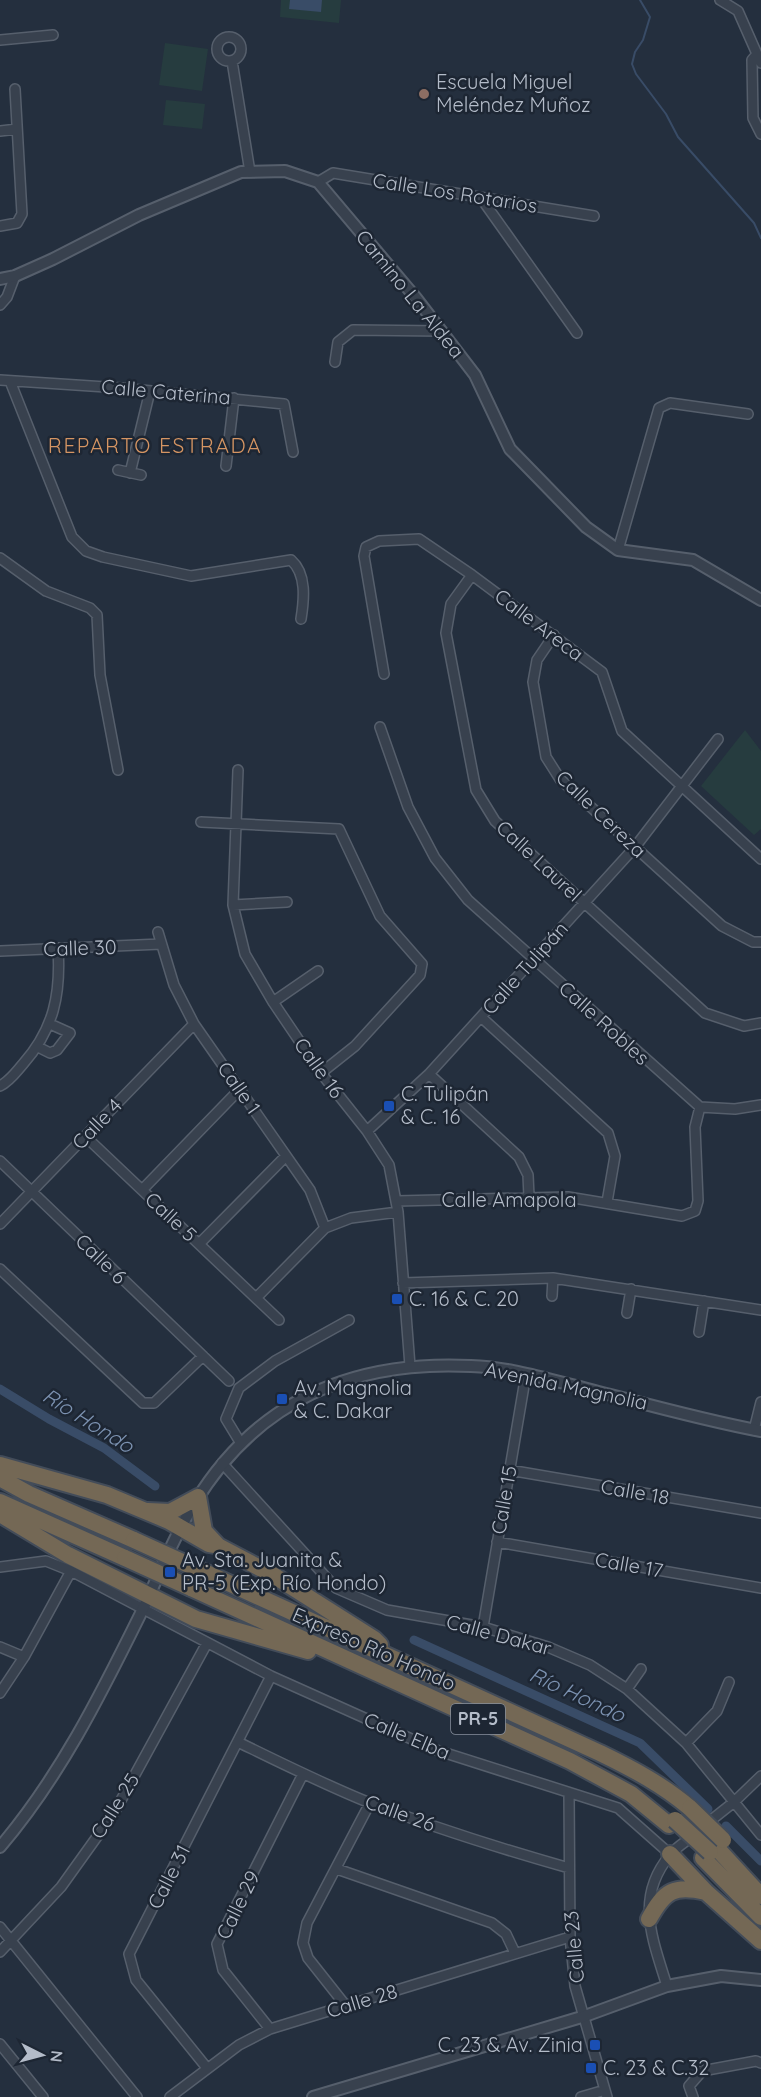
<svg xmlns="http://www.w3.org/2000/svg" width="761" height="2097" viewBox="0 0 761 2097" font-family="Quicksand,sans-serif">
  <rect width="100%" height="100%" fill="#242f3e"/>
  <path fill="#263c3f" d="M281 0H341L339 23 280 17Z
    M165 43 208 49 202 91 159 85Z
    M166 100 205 104 202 129 163 125Z
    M745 730 761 751V829L754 835 701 786Z"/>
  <path fill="#394c67" d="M290 0H322L321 12 289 9Z"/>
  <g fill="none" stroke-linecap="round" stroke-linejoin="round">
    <path stroke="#394c67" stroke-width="2" d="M640 0 650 17 643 40 635 52 632 64 636 74 666 114 678 137 754 223 761 238"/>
    <path stroke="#394c67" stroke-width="9" d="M0 1389 49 1419 104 1448 155 1486
      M414 1640 640 1743 708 1809
      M726 1826 761 1861"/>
    <g stroke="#565f6c" stroke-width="12">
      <path id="minor" d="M720 0 738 11 761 63
        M217 49a12 12 0 1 1 24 0a12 12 0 1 1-24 0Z
        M0 40 53 35
        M757 54 752 60 753 118 761 134
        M232 61 250 172
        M0 131 17 129
        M318 182 333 173 594 216
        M481 198 577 333
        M0 226 17 223 22 214 15 89
        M0 305 7 297 15 276
        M335 362 338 342 353 330 442 331
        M0 380 121 388 284 404 293 452
        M10 381 72 537 86 551 103 557 191 576 291 560C307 574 304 600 301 619
        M226 466 234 398
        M118 470 141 475
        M130 473 150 391
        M618 550 659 408 670 403 748 414
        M0 558 46 591 90 608 97 615 100 675 118 770
        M472 575 451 604 446 633 476 790 495 821 705 1013 744 1026 761 1023
        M554 635 537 660 533 682 546 757 560 779 722 926 753 942H761
        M384 674 364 556 366 547 379 541 419 539 472 575 602 672 622 731 761 859
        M380 727 408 807 435 858 468 900 700 1107
        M238 770 233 905 245 954 273 1002 321 1073 367 1131 389 1165 398 1212 410 1366
        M201 822 339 829 380 916 422 964 420 975 355 1046 321 1073
        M233 905 287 902
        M158 932 174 985 194 1024 310 1190 325 1228
        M0 951 161 944
        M273 1002 318 971
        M481 1017 608 1133 615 1156 607 1202
        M38 1047 50 1053 57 1050 70 1033 50 1024
        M429 1074 519 1157 528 1175 529 1197
        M0 1086C10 1081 16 1072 23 1064 54 1029 61 994 58 948
        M700 1107 735 1109 761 1105
        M367 1131 429 1074 635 847 718 739
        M85 1136 279 1320
        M0 1161 229 1381
        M142 1190 240 1089
        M397 1201 568 1197 682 1216 695 1211 698 1201 695 1127 700 1107
        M0 1224 194 1024
        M199 1244 286 1156
        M0 1269 143 1403H154L203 1356
        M403 1283 553 1278 761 1310
        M552 1296 553 1278
        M256 1298 325 1228 351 1218 398 1212
        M627 1313 631 1289
        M699 1332 704 1301
        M754 1430 761 1402
        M240 1442 226 1419 239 1388 275 1361 349 1320
        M222 1463 336 1588 387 1610 483 1627 548 1647 590 1665 627 1689 686 1743 761 1835
        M509 1470 761 1513
        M497 1542 761 1588
        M0 1567 46 1561 71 1571 271 1676 436 1750 618 1808 670 1854
        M483 1627 526 1374
        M0 1647 24 1657
        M627 1689 641 1669
        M0 1693 24 1657 71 1571
        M238 1742C281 1763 325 1785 370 1803 435 1828 502 1849 569 1868
        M686 1743 717 1711 729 1682
        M569 1793 570 1937 575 1986 607 2097
        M705 1825 734 1802 761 1776
        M337 1869 492 1923 506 1934 515 1953
        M0 1927 137 2097
        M0 1952 61 1887 114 1813 207 1643
        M667 1986C653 1940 634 1898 670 1855 676 1847 687 1841 695 1834
        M346 2006 308 1958 303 1943 307 1923 370 1803
        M270 2029 223 1970 217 1944 303 1774
        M0 2044 43 2097
        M207 2068 136 1980 129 1954 271 1676
        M170 2097 239 2045 270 2029 570 1937
        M581 2097 605 2090
        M693 2097 689 2086 702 2071 756 2061 761 2063"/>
    </g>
    <g stroke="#565f6c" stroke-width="14">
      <path id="tertiary" d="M0 279 15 276 53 259 139 215 241 172 285 171 318 182 416 298 475 375 510 449 586 527 618 550 693 560 761 600
        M0 1847C59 1778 100 1696 140 1615 158 1578 172 1539 194 1504 257 1400 352 1360 471 1366 505 1367 539 1377 572 1385 635 1401 697 1419 761 1431
        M313 2097 585 2016 667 1986 721 1976 761 1980"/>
    </g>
    <g stroke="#434c59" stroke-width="20">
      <path id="motorway" d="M0 1465 107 1495 169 1521 209 1544 215 1545
        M0 1478 29 1494 134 1540
        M0 1502 125 1558
        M148 1511 170 1512 198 1497 204 1531 218 1546 273 1575 374 1639 380 1645
        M0 1514 68 1555 196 1619 308 1651
        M200 1570 600 1753C633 1769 663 1785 690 1808
        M191 1588 570 1761 631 1794 669 1825
        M714 1845 761 1896
        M670 1854 706 1892
        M703 1858 761 1917
        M649 1919C665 1890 674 1885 706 1892L761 1941"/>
    </g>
    <use href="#minor" stroke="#38414e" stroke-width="9"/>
    <use href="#tertiary" stroke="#38414e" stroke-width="10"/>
    <use href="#motorway" stroke="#746855" stroke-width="16"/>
    <g stroke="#434c59" stroke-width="20" stroke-linecap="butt">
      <path id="motorway-bridge" d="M134 1540 200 1570
        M125 1558 191 1588
        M690 1808 723 1840
        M675 1820 710 1852"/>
    </g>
    <use href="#motorway-bridge" stroke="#746855" stroke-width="16"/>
  </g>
  <circle fill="#8d6e63" stroke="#1d2633" stroke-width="2" cx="424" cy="94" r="6"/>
  <g fill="#1a4fb4" stroke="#1d2633" stroke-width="2">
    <rect x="383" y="1100" width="12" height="12" rx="3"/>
    <rect x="391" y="1293" width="12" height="12" rx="3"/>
    <rect x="276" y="1393" width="12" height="12" rx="3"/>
    <rect x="164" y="1566" width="12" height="12" rx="3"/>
    <rect x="589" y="2039" width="12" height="12" rx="3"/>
    <rect x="585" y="2062" width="12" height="12" rx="3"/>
  </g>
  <g text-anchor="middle" stroke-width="5" stroke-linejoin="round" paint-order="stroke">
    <rect fill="#1d2633" stroke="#878f9c" stroke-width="1.5" x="451" y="1704" width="54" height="30" rx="4.5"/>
    <g font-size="18" font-weight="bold" fill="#b4bcc9">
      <text x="478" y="1725">PR-5</text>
    </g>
    <g font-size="20" fill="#b4bcc9" stroke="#1d2633" text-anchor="start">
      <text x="436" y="89">Escuela Miguel<tspan x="436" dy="23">Meléndez Muñoz</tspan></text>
      <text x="401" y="1101">C. Tulipán<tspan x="401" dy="23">&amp; C. 16</tspan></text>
      <text x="409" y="1306">C. 16 &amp; C. 20</text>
      <text x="294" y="1395">Av. Magnolia<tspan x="294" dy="23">&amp; C. Dakar</tspan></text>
      <text x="182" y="1567">Av. Sta. Juanita &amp;<tspan x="182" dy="23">PR-5 (Exp. Río Hondo)</tspan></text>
      <text x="583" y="2052" text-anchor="end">C. 23 &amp; Av. Zinia</text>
      <text x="603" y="2075">C. 23 &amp; C.32</text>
    </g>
    <g font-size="20" fill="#b4bcc9" stroke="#1d2633">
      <text transform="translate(455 193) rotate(9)" y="7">Calle Los Rotarios</text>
      <text transform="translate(410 294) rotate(51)" y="7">Camino La Aldea</text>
      <text transform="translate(166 392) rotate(5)" y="7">Calle Caterina</text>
      <text transform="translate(539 625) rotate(37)" y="7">Calle Areca</text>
      <text transform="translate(601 814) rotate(44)" y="7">Calle Cereza</text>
      <text transform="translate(539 861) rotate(43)" y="7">Calle Laurel</text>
      <text transform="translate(80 948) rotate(-2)" y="7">Calle 30</text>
      <text transform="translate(525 968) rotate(-48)" y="7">Calle Tulipán</text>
      <text transform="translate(604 1023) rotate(42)" y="7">Calle Robles</text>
      <text transform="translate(319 1068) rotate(54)" y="7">Calle 16</text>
      <text transform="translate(239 1088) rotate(55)" y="7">Calle 1</text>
      <text transform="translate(97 1124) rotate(-46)" y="7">Calle 4</text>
      <text x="509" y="1207">Calle Amapola</text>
      <text transform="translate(171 1217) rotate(43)" y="7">Calle 5</text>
      <text transform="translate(101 1259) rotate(44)" y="7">Calle 6</text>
      <text transform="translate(566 1386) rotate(12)" y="7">Avenida Magnolia</text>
      <text transform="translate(635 1492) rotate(10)" y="7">Calle 18</text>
      <text transform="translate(504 1500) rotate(-80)" y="7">Calle 15</text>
      <text transform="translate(629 1565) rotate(10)" y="7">Calle 17</text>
      <text transform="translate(499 1635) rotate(15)" y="7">Calle Dakar</text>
      <text transform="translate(374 1649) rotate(24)" y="7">Expreso Río Hondo</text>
      <text transform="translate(407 1736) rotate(23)" y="7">Calle Elba</text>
      <text transform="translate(115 1806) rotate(-58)" y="7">Calle 25</text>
      <text transform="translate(400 1813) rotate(20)" y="7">Calle 26</text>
      <text transform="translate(169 1877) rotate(-63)" y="7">Calle 31</text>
      <text transform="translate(238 1905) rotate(-64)" y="7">Calle 29</text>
      <text transform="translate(574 1947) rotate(-95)" y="7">Calle 23</text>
      <text transform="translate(362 2001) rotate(-17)" y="7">Calle 28</text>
    </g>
    <g font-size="21" letter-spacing="1.5" fill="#d59563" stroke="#1d2633">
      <text x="155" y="453">REPARTO ESTRADA</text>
    </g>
    <g font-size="21" font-style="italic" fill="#7c92b1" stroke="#1d2633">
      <text transform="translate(88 1421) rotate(32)" y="7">Río Hondo</text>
      <text transform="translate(577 1695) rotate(25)" y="7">Río Hondo</text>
    </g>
  </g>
  <g transform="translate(42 2055) rotate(96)" stroke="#1d2633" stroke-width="4.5" paint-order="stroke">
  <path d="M0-4.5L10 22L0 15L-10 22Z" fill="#b4bcc9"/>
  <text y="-9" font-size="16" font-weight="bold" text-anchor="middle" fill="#b4bcc9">N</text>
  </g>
</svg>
